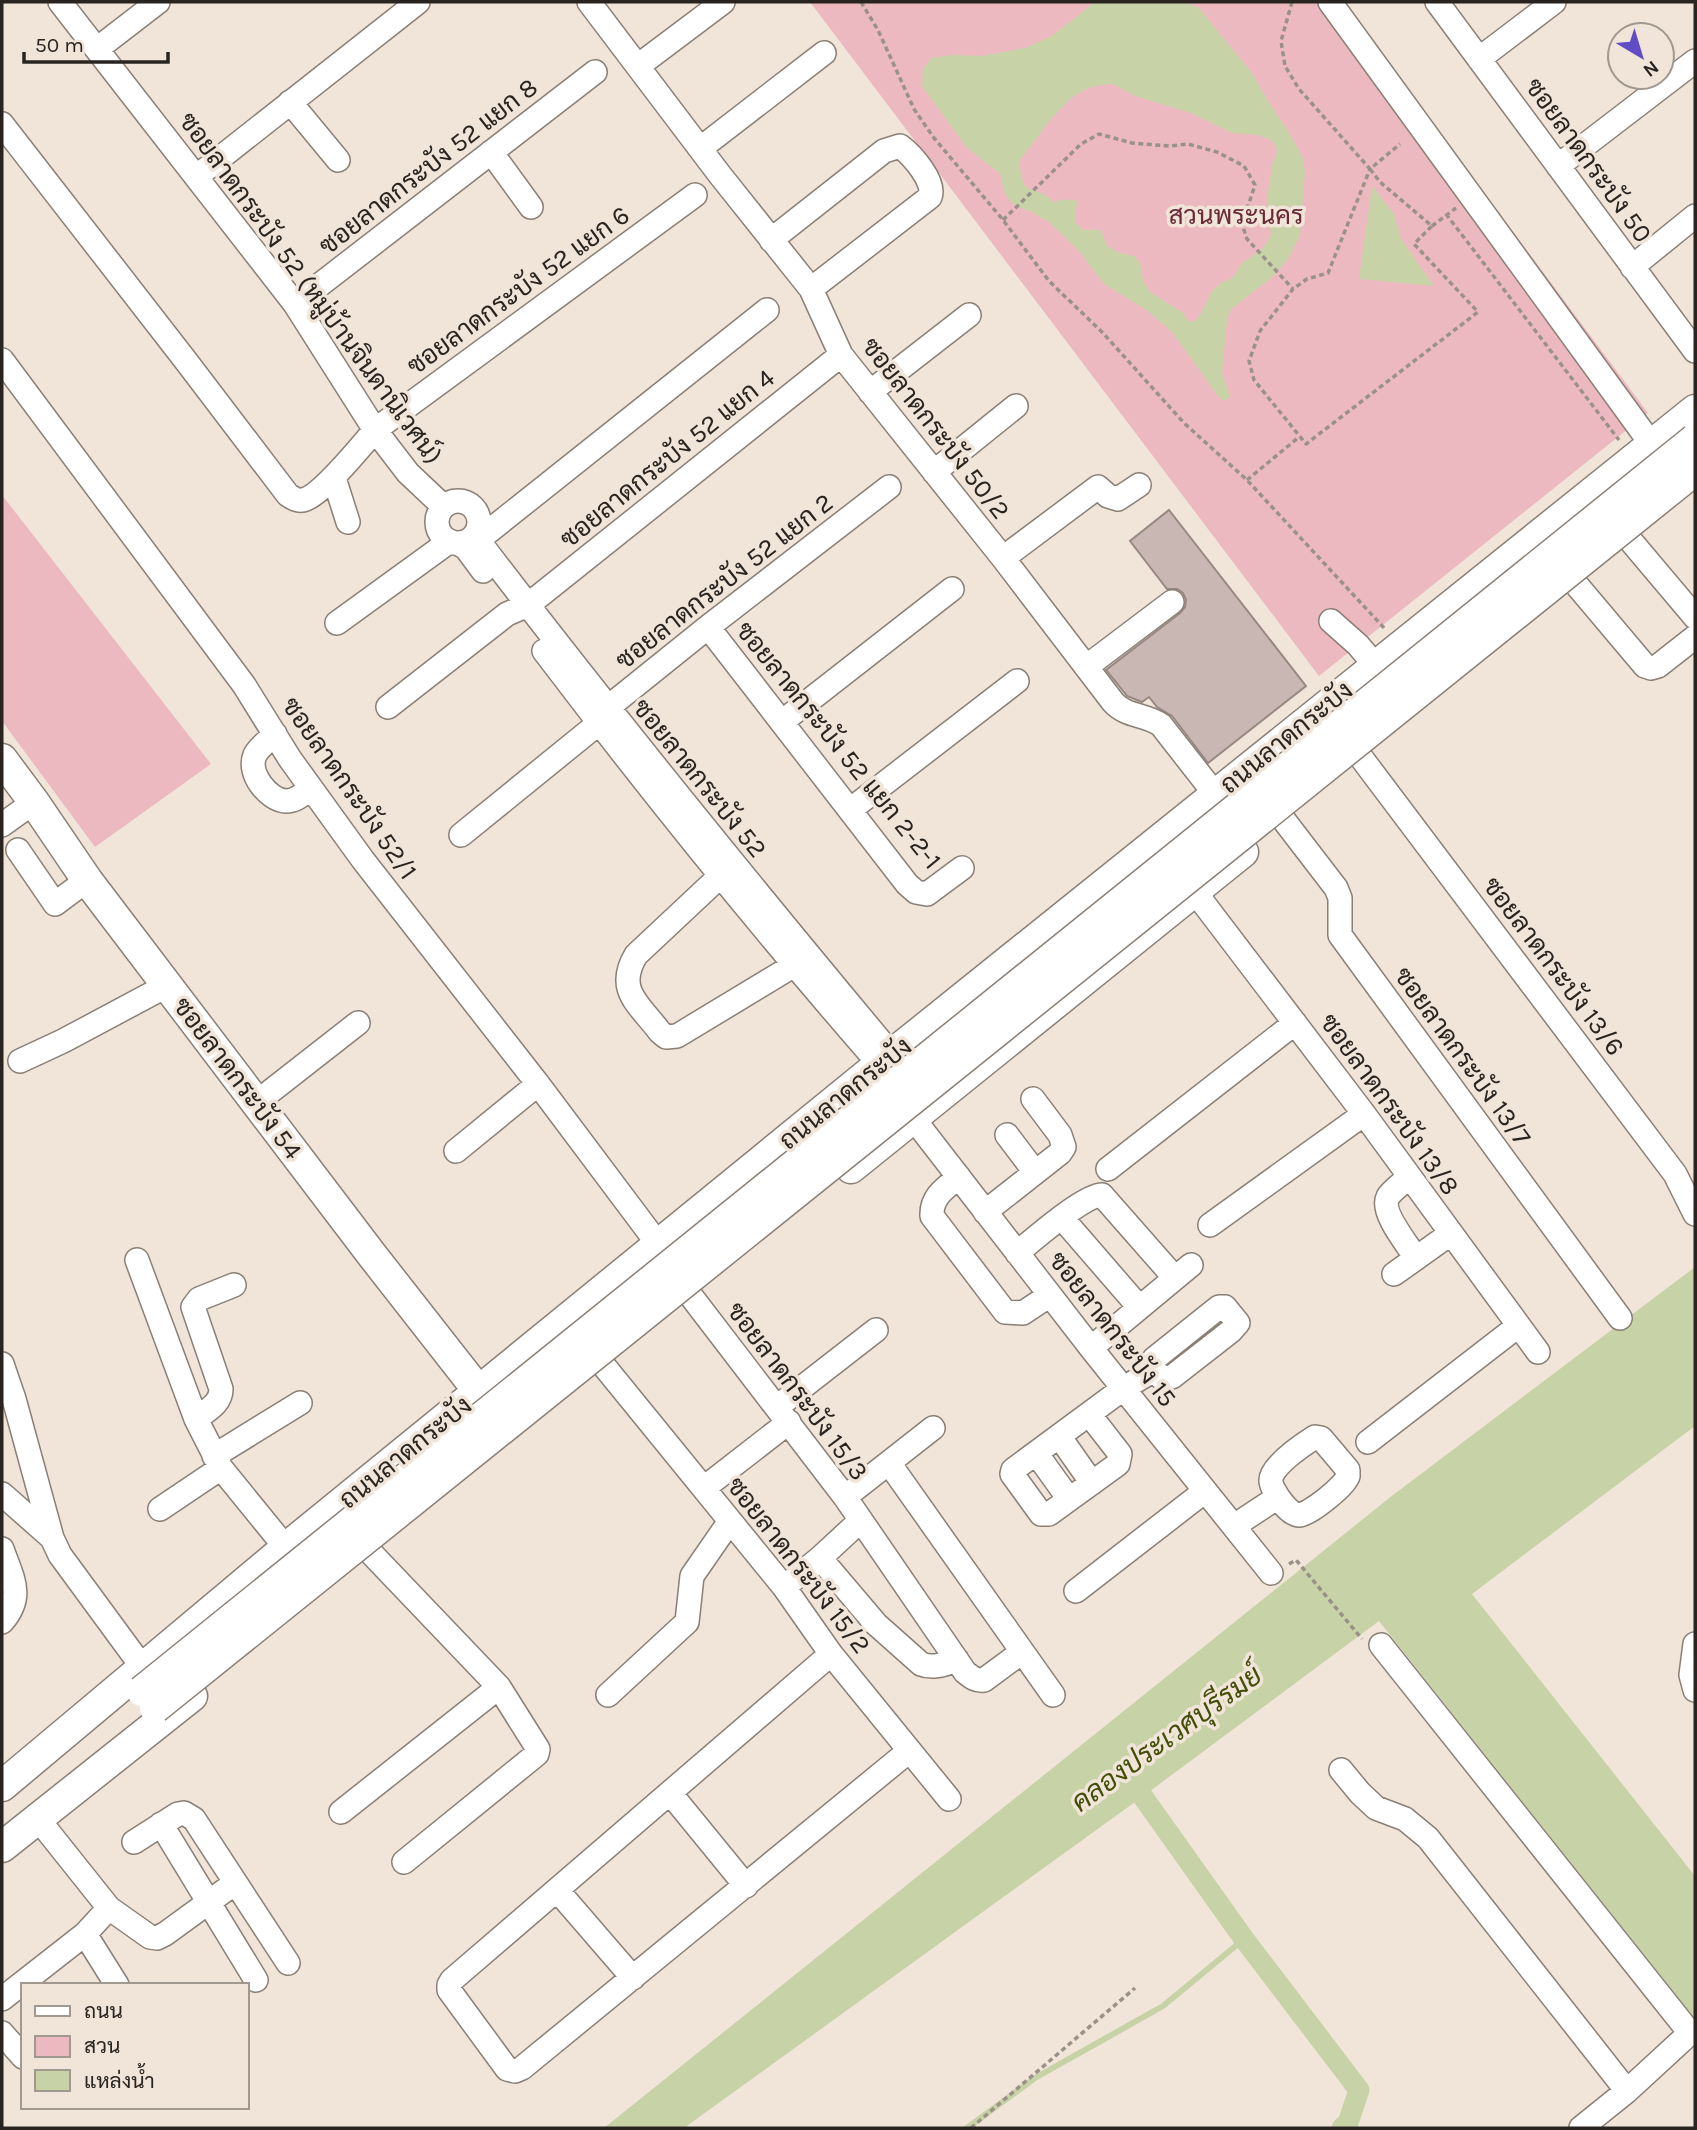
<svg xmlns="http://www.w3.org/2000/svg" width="1697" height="2130" viewBox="0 0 1697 2130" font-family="Karla,Sarabun,sans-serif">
  <rect width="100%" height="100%" fill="#f1e5d9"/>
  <path fill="#ecb9c1" d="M810 2H1342L1648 413 1319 676Z
    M2 495 211 764 95 847 2 721Z"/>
  <path fill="#c7d3a7" d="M1095 2H1182L1198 7 1252 73 1268 101 1288 131 1302 156 1305 171 1300 235 1288 259 1270 279 1231 309 1227 320 1222 373 1230 397 1224 401 1218 396 1172 332 1148 311 1104 284 1080 252 1048 221 1046 209C1055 199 1063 198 1077 201L1075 222 1083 230H1101L1107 246 1120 253 1134 256 1140 263 1143 280 1150 292 1183 313 1188 321H1195C1211 304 1204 287 1233 278L1241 264 1263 248 1271 235 1267 199 1272 166 1277 151 1274 143 1269 139 1257 135 1232 133 1191 113 1135 96 1113 84 1102 85 1088 88 1071 98 1050 120 1020 160 1018 169 1011 175H1002L967 148 922 86 923 69 931 58 953 55 982 56 1025 48 1052 36Z
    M1372 186 1394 214 1401 239 1434 286 1359 279Z
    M1695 1267V1426L1472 1594 1695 1876V2019L1379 1621 1142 1797 684 2128H604L1393 1495Z"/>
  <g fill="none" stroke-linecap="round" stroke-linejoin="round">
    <path stroke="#c7d3a7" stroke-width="6" d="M967 2128 1035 2078 1163 2006 1244 1939"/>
    <path stroke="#c7d3a7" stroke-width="21" d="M1011 175C1015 207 1032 194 1046 209
      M1126 1773 1244 1939 1359 2090 1348 2123 1342 2128"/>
  </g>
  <path fill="#c8b7b3" stroke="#988884" stroke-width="2" d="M1169 510 1306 686 1208 763 1172 716 1157 707 1149 697 1142 702 1127 696 1106 670 1180 613 1185 607 1186 600 1183 593 1177 589H1167L1130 541Z"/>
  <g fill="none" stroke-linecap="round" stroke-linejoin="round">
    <g stroke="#8a7f75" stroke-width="26">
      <path id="minor" d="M60 2 295 304 375 430 408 473 443 506
        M589 2 720 175 811 289 841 355 1003 558 1113 702C1126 717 1146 714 1161 725L1215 794
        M1330 2 1652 445
        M1437 2 1695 351
        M97 49 158 2
        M1479 59 1554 2
        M638 66 723 2
        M290 102 338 160
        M2 124 186 361 288 495C293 498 297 501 303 500 321 496 362 445 375 430L695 195
        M701 148 824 53
        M491 152 531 207
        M1558 166 1695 61
        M196 177 418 2
        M771 240 884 151 900 146C912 155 936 182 930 197L811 289
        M1632 267 1695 216
        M295 304 595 72
        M2 360 244 685 290 759 363 860 538 1084 658 1244
        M870 392 969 315
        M934 472 1016 406
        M334 478 348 522
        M437 522a21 21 0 1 1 42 0a21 21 0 1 1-42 0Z
        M478 529V540C612 716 751 886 892 1055
        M478 540 767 310
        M1630 540 1695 617
        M457 543 466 548 483 571
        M1003 558 1098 487 1108 496 1118 499 1139 485
        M1575 583 1645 666 1651 668 1658 666 1695 637
        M1331 621 1358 645 1375 665
        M337 623 450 541
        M708 627 907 884 916 892 927 894 962 868
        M544 651C648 788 756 922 868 1051
        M1086 667 1172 602
        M388 707 507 614 528 605 841 355
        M783 721 952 589
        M275 734C269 740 259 747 255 755 247 773 268 800 286 801 296 801 303 794 311 789
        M1360 756 1675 1174 1695 1214
        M850 810 1017 681
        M1283 819 1336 888 1340 898V935L1620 1318
        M2 825 34 802
        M461 835 599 723 601 713 708 627 889 487
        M18 850 55 904 87 880
        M735 871 716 880 636 955C615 990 639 1004 660 1032L666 1037 677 1036 806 958
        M1195 892 1364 1114 1538 1352
        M20 1061 63 1041 168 985
        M257 1102 358 1023
        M913 1118 1091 1348 1271 1573
        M1007 1135 1035 1172
        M456 1151 538 1084
        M1108 1169 1295 1023
        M959 1177C945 1188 931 1197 932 1216L1005 1312 1023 1313 1050 1295
        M1409 1177C1403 1183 1392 1190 1388 1197 1380 1212 1408 1245 1416 1258
        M985 1212 1060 1153 1064 1147 1060 1135 1033 1099
        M1062 1218 1139 1307
        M1210 1225 1364 1114
        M1017 1253C1033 1240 1084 1195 1102 1195L1175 1278
        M137 1260 196 1419 221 1468 286 1548
        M1394 1274 1450 1234
        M691 1296 845 1497 965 1672C971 1677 976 1681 984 1680L1022 1652
        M1091 1348 1191 1265
        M2 1364 14 1399 52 1538 60 1555 143 1668
        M604 1366 784 1587 831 1654 949 1799
        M777 1407 876 1330
        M1089 1414 1120 1454 1118 1464 1049 1514H1041L1012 1474 1013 1470 1124 1388 1154 1370 1152 1363 1154 1359 1219 1307H1225L1238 1323 1231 1331 1172 1377 1162 1378 1154 1370
        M196 1419C207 1410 221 1404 221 1389L193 1307 199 1299 234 1285
        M1059 1436 1092 1483
        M1368 1442 1518 1326
        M1036 1453 1069 1499
        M214 1456 300 1403
        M889 1463 1053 1695
        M704 1488 789 1422
        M2 1494 52 1538
        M845 1497 933 1428
        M160 1509 221 1468
        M1234 1526 1278 1497C1283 1504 1290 1514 1299 1515 1309 1515 1346 1485 1348 1476 1348 1474 1348 1472 1348 1470L1321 1438 1315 1437C1304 1444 1269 1467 1271 1481 1271 1486 1275 1492 1278 1497
        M2 1549C12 1578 25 1596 2 1622
        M371 1553 499 1687 538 1749 537 1754 404 1862
        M820 1558 876 1624 921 1664C934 1669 945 1664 957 1660
        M784 1587 820 1558 860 1521
        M1076 1591 1205 1491
        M1695 1644 1691 1675 1695 1690
        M1381 1645 1690 2033 1627 2091 1581 2128
        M831 1654 452 1980 449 1985V1990L507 2069 515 2071 522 2068 909 1751
        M608 1695 687 1622 692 1576 730 1521
        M1341 1770 1360 1793 1376 1808 1405 1819 1428 1838 1627 2091
        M670 1793 746 1886
        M341 1812 499 1687
        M38 1819 109 1908 150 1937 157 1938 165 1934 235 1883
        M161 1824 256 1980
        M134 1842 178 1814 184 1813 194 1819 288 1963
        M557 1890 633 1978
        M85 1934 117 1985
        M2 1999 85 1934 109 1908
        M2 2033 23 2057"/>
    </g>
    <g stroke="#8a7f75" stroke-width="33">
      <path id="major" d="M2 759 34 802 87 880 372 1255 491 1407
        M851 1168 1243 852
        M2 1786 286 1548 880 1064 1695 410
        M2 1847 192 1696"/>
    </g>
    <path stroke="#9a9188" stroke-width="3.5" stroke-dasharray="5 3.5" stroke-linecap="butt" d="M861 2 878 30 914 109 934 138 1003 220 1049 281 1103 333 1184 423 1247 480 1386 630
      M1292 2 1281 41 1285 66 1299 89 1370 169 1400 144
      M1370 169 1380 182 1432 226 1414 244 1478 312 1306 444 1254 380 1249 361 1260 331 1293 289 1307 279 1328 273Z
      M1446 214 1619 440
      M1003 220 1081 144 1099 134 1132 143 1169 146 1188 144 1217 152 1244 166 1255 185 1242 224 1247 239 1293 289
      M1432 226 1456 208
      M1247 480 1299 437
      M1289 1564 1296 1560 1362 1639
      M971 2128 1135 1988"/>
    <use href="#minor" stroke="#fff" stroke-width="23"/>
    <use href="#major" stroke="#fff" stroke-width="30"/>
    <g stroke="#8a7f75" stroke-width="33" stroke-linecap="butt">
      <path id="major-bridge" d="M142 1691 1695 439
        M155 1708 1695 470"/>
    </g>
    <use href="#major-bridge" stroke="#fff" stroke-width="30"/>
  </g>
  <g text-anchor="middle" stroke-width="7" stroke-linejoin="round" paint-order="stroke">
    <g font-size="26" fill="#292420" stroke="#f1e5d9">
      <text transform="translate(1589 160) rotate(54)" y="9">ซอยลาดกระบัง 50</text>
      <text transform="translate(428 166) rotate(-38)" y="9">ซอยลาดกระบัง 52 แยก 8</text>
      <text transform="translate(311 288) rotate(54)" y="9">ซอยลาดกระบัง 52 (หมู่บ้านจินดานิเวศน์)</text>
      <text transform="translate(518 290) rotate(-36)" y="9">ซอยลาดกระบัง 52 แยก 6</text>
      <text transform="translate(936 428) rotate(52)" y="9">ซอยลาดกระบัง 50/2</text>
      <text transform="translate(667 458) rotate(-39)" y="9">ซอยลาดกระบัง 52 แยก 4</text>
      <text transform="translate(724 581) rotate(-38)" y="9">ซอยลาดกระบัง 52 แยก 2</text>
      <text transform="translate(1286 737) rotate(-39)" y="9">ถนนลาดกระบัง</text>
      <text transform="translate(839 745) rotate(51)" y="9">ซอยลาดกระบัง 52 แยก 2-2-1</text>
      <text transform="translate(700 778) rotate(51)" y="9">ซอยลาดกระบัง 52</text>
      <text transform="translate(350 788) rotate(55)" y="9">ซอยลาดกระบัง 52/1</text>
      <text transform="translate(1554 966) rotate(53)" y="9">ซอยลาดกระบัง 13/6</text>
      <text transform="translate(1463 1056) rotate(54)" y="9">ซอยลาดกระบัง 13/7</text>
      <text transform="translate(238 1078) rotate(53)" y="9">ซอยลาดกระบัง 54</text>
      <text transform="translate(845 1093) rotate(-39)" y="9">ถนนลาดกระบัง</text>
      <text transform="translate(1390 1104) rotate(54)" y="9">ซอยลาดกระบัง 13/8</text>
      <text transform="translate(1113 1329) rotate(52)" y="9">ซอยลาดกระบัง 15</text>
      <text transform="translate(798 1391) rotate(53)" y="9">ซอยลาดกระบัง 15/3</text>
      <text transform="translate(405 1452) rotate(-39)" y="9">ถนนลาดกระบัง</text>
      <text transform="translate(799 1565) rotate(52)" y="9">ซอยลาดกระบัง 15/2</text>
    </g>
    <g font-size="26" fill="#682a38" stroke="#f1e5d9">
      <text x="1236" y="224">สวนพระนคร</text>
    </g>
    <g font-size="28" font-style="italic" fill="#434f08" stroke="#f1e5d9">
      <text transform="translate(1166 1738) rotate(-36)" y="10">คลองประเวศบุรีรมย์</text>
    </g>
  </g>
  <rect width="1697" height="2130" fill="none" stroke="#292420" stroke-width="7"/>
  <rect x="21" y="1983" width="228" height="126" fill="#f1e5d9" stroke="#a1988f" stroke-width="2"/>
  <rect x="35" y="2006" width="35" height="10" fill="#ffffff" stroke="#a1988f" stroke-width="2"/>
  <text x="84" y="2018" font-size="21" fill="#292420">ถนน</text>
  <rect x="35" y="2036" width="35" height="21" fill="#ecb9c1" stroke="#a1988f" stroke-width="2"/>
  <text x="84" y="2053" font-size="21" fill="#292420">สวน</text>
  <rect x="35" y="2070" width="35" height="21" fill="#c7d3a7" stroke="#a1988f" stroke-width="2"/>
  <text x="84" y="2088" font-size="21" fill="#292420">แหล่งน้ำ</text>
  <g transform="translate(1641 56) rotate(142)"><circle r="33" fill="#f1e5d9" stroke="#a1988f" stroke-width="2"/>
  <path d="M0-5L12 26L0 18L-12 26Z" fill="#604dc5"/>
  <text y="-10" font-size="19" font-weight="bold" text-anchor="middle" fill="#292420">N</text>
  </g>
  <path d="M24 52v10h144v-10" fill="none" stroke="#292420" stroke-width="3.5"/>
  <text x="35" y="52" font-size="21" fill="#292420" stroke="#f1e5d9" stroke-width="5" paint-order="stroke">50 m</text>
</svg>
